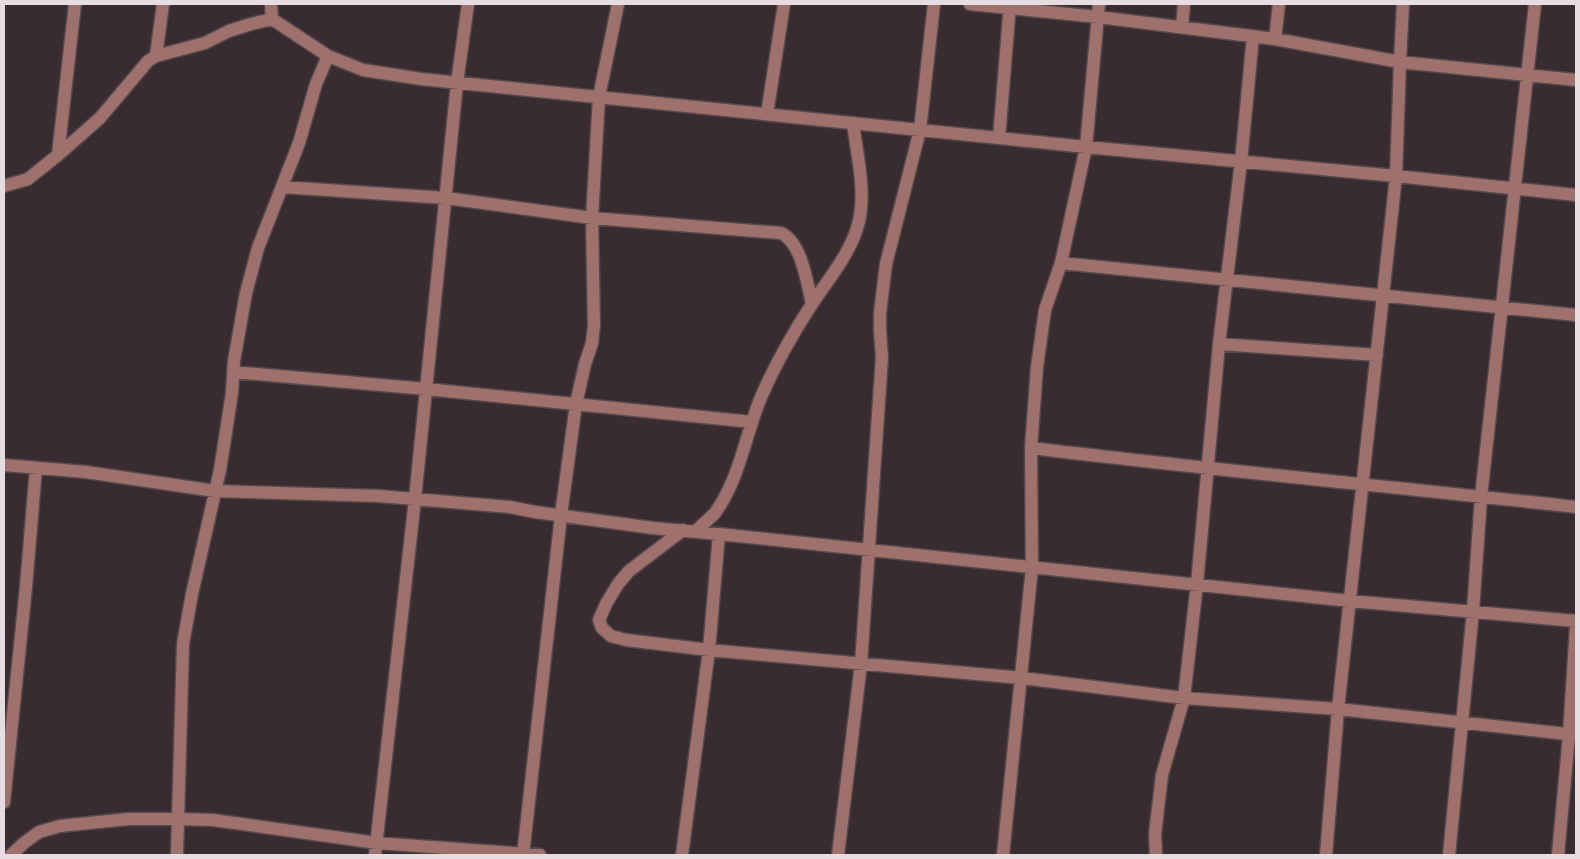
<svg xmlns="http://www.w3.org/2000/svg" width="1580" height="859" viewBox="0 0 1580 859" font-family="Rubik,sans-serif">
  <rect width="100%" height="100%" fill="#392c30"/>
  <g fill="none" stroke-linecap="round" stroke-linejoin="round">
    <g stroke="#55484c" stroke-width="15">
      <path id="minor" d="M271 4 272 19 328 56 363 70 421 79 1086 147 1396 176 1576 195
        M970 4 1098 17 1275 39
        M1279 4 1275 39 1400 62 1403 4
        M1182 27 1184 4
        M156 56 163 4
        M767 114 784 4
        M999 138 1010 4
        M58 155 75 4
        M4 186 28 179 58 155 100 118 148 61 156 56 205 43 229 31 251 24 272 19
        M282 187 446 198 592 218 781 233C802 243 807 283 812 304
        M1061 263 1576 315
        M1219 344 1377 355
        M233 372 426 389 752 422
        M1031 448C1213 470 1395 487 1576 507
        M4 465 86 472 215 491 379 496 510 507 535 512 653 528 719 534 1350 601 1576 621
        M683 530 629 571 618 584 606 604 599 620 602 628 611 636 626 640 709 650 1022 678 1184 698 1338 709 1576 735
        M696 531C702 525 709 519 715 513 740 478 745 436 761 397 775 365 793 333 812 304 829 278 852 252 859 221 866 190 857 155 853 123
        M4 802 26 587 36 468
        M11 855 24 843 39 832 60 826 128 819H178L213 820 377 843 540 855
        M177 855 183 644 192 594 220 470 232 393 234 361 246 293 258 248 299 143 316 84 328 56
        M375 855 415 499 457 83 468 4
        M523 855 561 515 576 404 585 364 592 343 594 325 592 218 599 97 618 4
        M682 855 709 650 719 534
        M838 855 861 664 882 357 880 331V313L886 264 920 130 934 4
        M1003 855 1032 567 1031 448 1037 367 1045 310 1061 263 1086 147 1099 4
        M1156 855 1155 834 1162 775 1184 698 1197 584 1219 344 1241 162 1253 36
        M1326 855 1338 709 1396 176 1400 62 1576 80
        M1449 855 1473 611 1481 497 1535 4
        M1558 855 1569 735 1576 626"/>
    </g>
    <use href="#minor" stroke="#9f716d" stroke-width="12"/>
  </g>
  <rect width="1580" height="859" fill="none" stroke="#e6dde0" stroke-width="10"/>
</svg>
